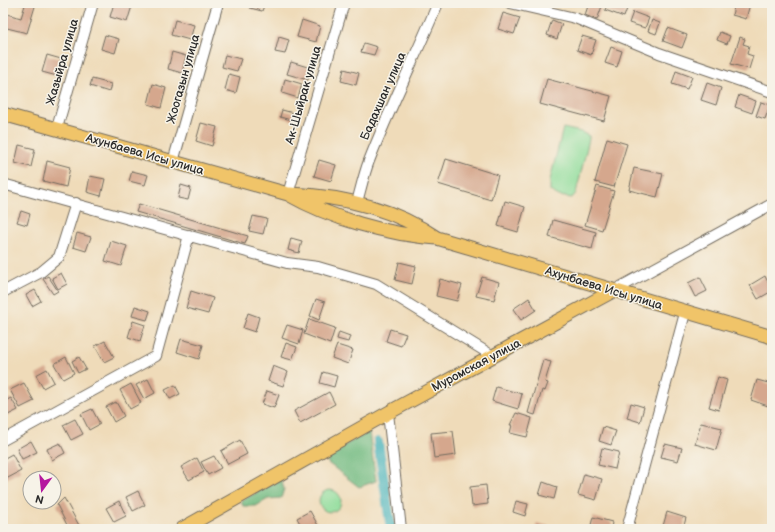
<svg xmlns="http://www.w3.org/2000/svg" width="775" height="532" viewBox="0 0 775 532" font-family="'Balsamiq Sans',sans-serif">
  <rect width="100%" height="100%" fill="#f7f3e8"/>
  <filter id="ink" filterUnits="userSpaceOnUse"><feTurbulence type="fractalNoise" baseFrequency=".025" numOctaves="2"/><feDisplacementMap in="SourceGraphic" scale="8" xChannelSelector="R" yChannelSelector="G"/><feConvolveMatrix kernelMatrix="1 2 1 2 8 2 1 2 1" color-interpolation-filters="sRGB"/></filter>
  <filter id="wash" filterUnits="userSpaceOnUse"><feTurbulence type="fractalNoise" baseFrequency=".012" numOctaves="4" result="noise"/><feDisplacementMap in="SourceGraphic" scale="16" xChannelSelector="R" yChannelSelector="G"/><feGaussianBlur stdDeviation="0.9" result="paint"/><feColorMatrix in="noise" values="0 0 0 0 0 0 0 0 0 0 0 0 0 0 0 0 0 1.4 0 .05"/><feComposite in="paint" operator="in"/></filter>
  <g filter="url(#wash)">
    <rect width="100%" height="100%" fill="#efdbb9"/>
    <path fill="#90dd9b" stroke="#5e8463" d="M563 128 581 132 589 136V139L576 193 572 198 559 196 550 191V180Z
      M319 501a11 11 0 1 1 22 0a11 11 0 1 1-22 0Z"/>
    <path fill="#74bc83" stroke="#507457" d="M369 432 376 481 359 487 328 463 325 456Z
      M281 479 284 489 281 498 268 499 256 506H243L241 501Z"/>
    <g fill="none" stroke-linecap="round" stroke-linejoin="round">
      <path stroke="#40b0b9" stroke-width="10" d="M378 442 391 529"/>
    </g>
    <g id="blocks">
      <path fill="#d5a78d" d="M19 3H36L27 33 3 27V13L21 18 25 5Z
        M65 3H76L75 6Z
        M114 3 132 6 127 22 110 17Z
        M252 3H265L262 11 250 8Z
        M589 3 602 6 597 20 585 15Z
        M608 3H629L624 17 605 10Z
        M735 3 750 4 746 19 732 15Z
        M633 12 649 18 645 28 629 23Z
        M503 13 520 18 514 34 498 29Z
        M175 20 194 25 190 40 171 35Z
        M302 20 320 26 316 42 297 37Z
        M552 20 562 24 557 39 547 35Z
        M652 20 660 23 656 34 648 31Z
        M668 28 687 35 682 48 663 41Z
        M720 32 730 36 727 44 717 40Z
        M105 35 119 39 115 53 101 49Z
        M582 36 596 40 591 55 577 50Z
        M279 37 289 40 285 54 275 52Z
        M740 37 745 39 743 44 749 46 747 54 753 56 749 69 731 64Z
        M364 43 377 47 374 55 361 52Z
        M611 47 622 51 617 67 605 63Z
        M172 52 186 56 182 73 168 69Z
        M47 55 61 59 57 76 42 72Z
        M225 55 241 59 237 71 222 67Z
        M291 62 311 68 308 80 287 74Z
        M344 69 359 73 356 85 341 81Z
        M676 71 692 77 687 89 672 84Z
        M229 74 240 77 236 93 225 90Z
        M92 79 111 84 109 92 90 86Z
        M285 79 302 84 298 98 282 93Z
        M547 79 611 96 604 121 540 104Z
        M707 83 721 88 716 105 701 100Z
        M153 84 166 88 161 108 148 104Z
        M739 95 756 101 752 113 735 107Z
        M761 102 770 105 765 119 756 116Z
        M282 110 297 114 295 121 280 117Z
        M201 123 217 127 212 146 196 141Z
        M607 138 627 144 614 187 595 182Z
        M19 145 35 149 31 167 15 163Z
        M446 159 498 175 491 200 438 184Z
        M319 160 336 165 331 181 314 176Z
        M47 161 70 167 66 187 43 181Z
        M634 168 663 174 657 197 629 190Z
        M132 171 148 175 145 185 129 181Z
        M90 176 105 179 101 196 87 192Z
        M181 185 191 188 188 200 178 198Z
        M597 186 614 191 602 230 585 225Z
        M505 201 525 207 518 232 498 226Z
        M139 204 248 236 245 244 136 212Z
        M21 211 30 214 27 225 17 222Z
        M253 216 267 219 263 234 249 231Z
        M553 220 596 232 592 249 549 237Z
        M77 233 91 237 86 251 73 247Z
        M291 238 302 241 299 253 288 250Z
        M111 241 127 246 121 266 105 261Z
        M399 262 416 266 412 284 395 280Z
        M61 273 67 284 58 289 52 278Z
        M48 276 58 291 53 294 43 279Z
        M765 276 772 291 758 299 750 285Z
        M482 277 499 282 494 300 476 296Z
        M700 277 707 291 695 297 688 283Z
        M440 279 462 285 457 301 436 296Z
        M35 290 41 301 32 306 26 295Z
        M191 291 213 298 208 314 186 308Z
        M529 298 536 310 521 320 513 309Z
        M316 299 325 302 319 320 310 316Z
        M135 306 150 311 147 320 132 316Z
        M248 313 259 317 255 332 243 328Z
        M309 319 335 328 330 344 304 334Z
        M133 321 145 325 140 341 128 337Z
        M287 325 303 330 299 344 282 338Z
        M390 329 406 334 401 346 386 341Z
        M339 332 350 336 348 342 337 339Z
        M181 339 203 345 199 359 177 352Z
        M105 341 114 357 104 362 95 346Z
        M286 343 297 347 292 360 281 357Z
        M337 345 353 350 348 364 332 358Z
        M66 357 74 373 63 379 54 364Z
        M79 357 86 369 78 373 72 361Z
        M543 360 551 362 545 382 548 383 545 391 542 390 535 415 528 413Z
        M273 366 288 372 283 386 268 381Z
        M47 369 54 382 43 388 36 375Z
        M323 372 337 376 334 387 320 383Z
        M718 377 727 380 719 410 709 407Z
        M148 379 155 393 144 399 136 385Z
        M757 380 772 384V393L768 406 751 400Z
        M24 383 34 401 20 408 10 390Z
        M131 384 141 403 130 409 120 390Z
        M175 385 180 394 170 399 165 390Z
        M496 387 522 394 518 409 492 401Z
        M267 391 279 395 274 408 262 404Z
        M329 392 335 404 300 423 294 411Z
        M11 398 18 410 6 416 3 410V402Z
        M116 402 124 416 114 422 106 407Z
        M631 403 644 407 640 422 627 418Z
        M92 409 100 424 89 430 81 414Z
        M516 413 532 418 527 437 510 433 512 425H510Z
        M75 419 83 434 71 440 63 425Z
        M701 423 722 428 716 450 695 444Z
        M603 427 616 431 611 445 599 441Z
        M453 431 456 455 434 458 431 433Z
        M240 440 247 454 228 464 221 451Z
        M31 441 37 452 22 459 17 449Z
        M60 443 65 453 52 460 47 449Z
        M665 444 682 448 678 461 661 457Z
        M602 448 619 452 615 469 598 465Z
        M12 454 21 471 6 479 3 472V459Z
        M214 456 221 468 208 475 201 462Z
        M197 458 204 472 189 480 181 467Z
        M584 474 602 479 596 500 578 495Z
        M543 482 557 487 554 499 539 495Z
        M486 485 488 504 472 506 470 487Z
        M138 491 145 505 133 511 126 497Z
        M64 498 81 529H69L57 505Z
        M119 501 126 516 114 522 106 508Z
        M516 501 528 504 525 516 513 512Z
        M310 511 320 529H303L297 518Z
        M667 512 686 518 683 529 663 526Z
        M593 517 612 522 611 529H590Z
        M537 523 549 526V529H535Z"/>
    </g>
  </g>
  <g filter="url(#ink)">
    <use href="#blocks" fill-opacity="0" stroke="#70695d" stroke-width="1"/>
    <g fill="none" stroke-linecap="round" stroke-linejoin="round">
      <g stroke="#70695d" stroke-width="12">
        <path id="minor" d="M510 3 575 18 659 53 772 92
          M57 128 93 3
          M173 162 218 3
          M3 184 287 263 318 267 376 284 493 356
          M288 194 344 3
          M357 202C361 188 364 174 369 161 390 107 416 56 438 3
          M613 291 772 204
          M3 292 41 272 59 257 76 203
          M388 413 401 529
          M3 440 156 356 189 235
          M627 529 685 313"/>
      </g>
      <g stroke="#70695d" stroke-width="15">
        <path id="major" d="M3 114 288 194C330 218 388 235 437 238L772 337
          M290 194C342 196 393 208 437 238
          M182 529 388 413 613 291"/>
      </g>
      <use href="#minor" stroke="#fff" stroke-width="10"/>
      <use href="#major" stroke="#f0c469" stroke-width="13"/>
    </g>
  </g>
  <g text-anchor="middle" stroke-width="3" stroke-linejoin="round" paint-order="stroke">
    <g font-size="12" fill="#2b2b2b" stroke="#f7f3e8">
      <text transform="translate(62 62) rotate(-74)" y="4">Жазыйра улица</text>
      <text transform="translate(183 79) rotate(-74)" y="4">Жоогазын улица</text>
      <text transform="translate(303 95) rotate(-74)" y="4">Ак-Шыйрак улица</text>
      <text transform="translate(383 96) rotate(-66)" y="4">Бадахшан улица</text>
      <text transform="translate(145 154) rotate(16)" y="4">Ахунбаева Исы улица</text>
      <text transform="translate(604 288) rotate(17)" y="4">Ахунбаева Исы улица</text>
      <text transform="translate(476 365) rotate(-28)" y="4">Муромская улица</text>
    </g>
  </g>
  <rect width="775" height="532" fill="none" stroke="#f7f3e8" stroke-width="16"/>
  <g transform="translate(42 490) rotate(195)"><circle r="19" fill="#f7f3e8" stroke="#a5a39c"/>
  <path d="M0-3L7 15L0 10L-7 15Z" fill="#b5179e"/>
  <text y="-6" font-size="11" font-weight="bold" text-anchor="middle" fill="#2b2b2b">N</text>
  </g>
</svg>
